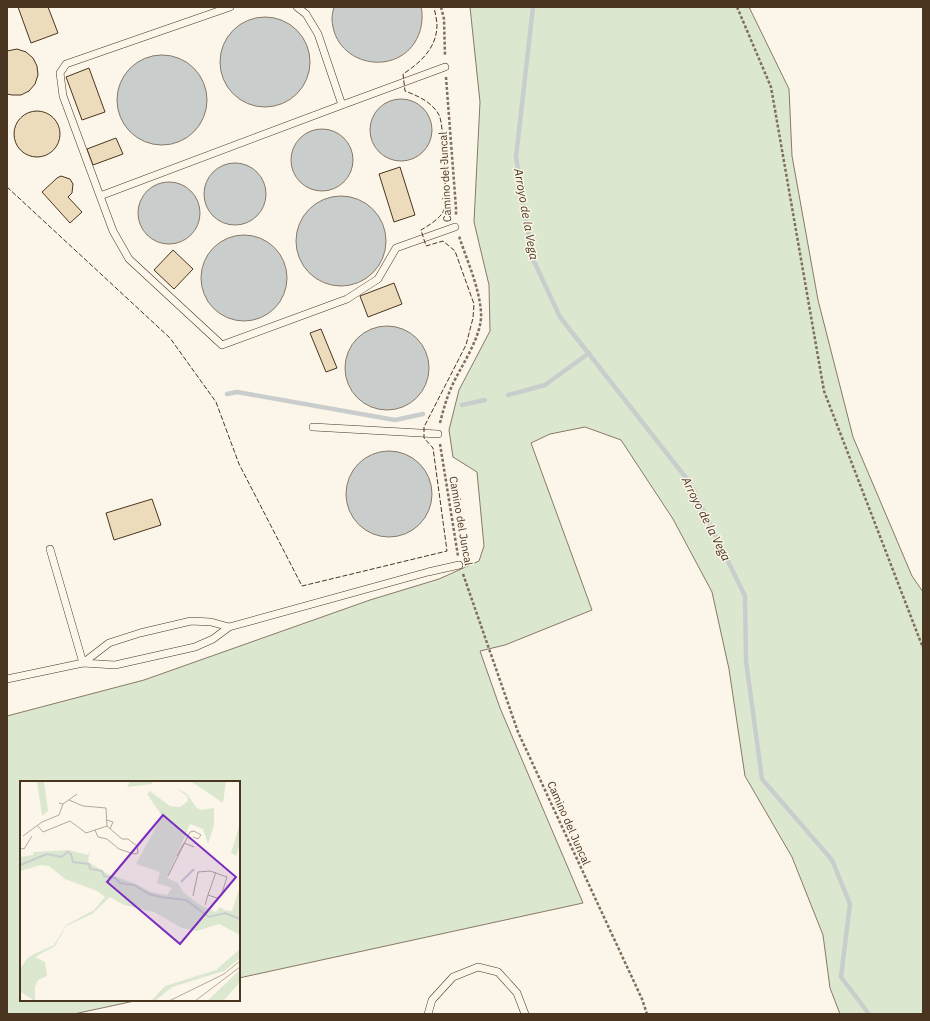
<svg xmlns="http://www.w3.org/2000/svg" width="930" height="1021" viewBox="0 0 930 1021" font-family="'IBM Plex Sans',sans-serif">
  <rect width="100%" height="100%" fill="#fbf6e9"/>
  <path fill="#dce7d0" stroke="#887966" d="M470 7H749L789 89 792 156 818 300 853 437 912 576 923 592V1014H840L830 988 823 935 792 857 745 776 729 669 712 592 673 519 621 440 585 427 550 434 531 443 592 610 505 645 480 651 500 708 583 903 239 978V782H21V1000H139L74 1014H7V716L144 680 370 600 439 579 479 561 484 546 477 472 453 457 449 430 459 390 490 331 489 285 474 222 480 102Z"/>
  <path fill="#c9cecd" stroke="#887966" d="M334 7H421C423 14 422 24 420 31 405 79 334 69 332 19 332 15 333 11 334 7Z
    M220 62a45 45 0 1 1 90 0a45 45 0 1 1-90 0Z
    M117 100a45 45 0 1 1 90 0a45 45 0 1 1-90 0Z
    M370 130a31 31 0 1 1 62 0a31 31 0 1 1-62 0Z
    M291 160a31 31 0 1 1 62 0a31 31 0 1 1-62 0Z
    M204 194a31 31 0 1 1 62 0a31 31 0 1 1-62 0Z
    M138 213a31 31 0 1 1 62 0a31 31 0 1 1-62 0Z
    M296 241a45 45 0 1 1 90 0a45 45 0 1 1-90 0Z
    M201 278a43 43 0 1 1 86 0a43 43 0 1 1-86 0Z
    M345 368a42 42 0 1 1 84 0a42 42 0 1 1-84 0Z
    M346 494a43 43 0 1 1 86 0a43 43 0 1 1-86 0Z"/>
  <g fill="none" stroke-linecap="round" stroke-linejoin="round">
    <path stroke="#c9cecd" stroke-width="4.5" d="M533 7 516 157 532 257 560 317 690 483 745 596 746 661 762 779 832 860 850 904 841 977 869 1014
      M227 394 237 392 395 420 423 414
      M508 395 545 385 589 353
      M462 405 485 400"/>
  </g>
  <path fill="#ecdcbc" stroke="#4a3520" d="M18 7H48L58 33 31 43Z
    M17 49 26 52 33 58 37 66 38 75 35 84 29 91 21 95H12L7 94V51Z
    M89 68 105 112 82 120 66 77Z
    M14 134a23 23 0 1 1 46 0a23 23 0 1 1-46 0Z
    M116 138 123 154 93 165 87 149Z
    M400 167 415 215 394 222 379 174Z
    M61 176 70 179 73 184 72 193 68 197 82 212 70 223 42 192 57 178Z
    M173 250 193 269 174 289 154 270Z
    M394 283 402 304 368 317 360 296Z
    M321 329 337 368 326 372 310 333Z
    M152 499 161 525 114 540 106 513Z"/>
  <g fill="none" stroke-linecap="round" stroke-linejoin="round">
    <g stroke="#4a3520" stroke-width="8">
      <path id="service" d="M230 7 66 64 60 73 63 96 100 196 113 231 129 259 222 345 347 299 378 279 396 248 455 227
        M297 7 306 14 318 34 342 105 445 67
        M100 196 342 105
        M313 427 438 434
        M50 549 83 663 115 665 195 647 213 639 229 627
        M7 679 83 663 109 643 140 633 191 621 211 622 229 627 428 572 459 565
        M428 1014 432 1000 453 977 478 967 498 972 517 993 525 1014"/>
    </g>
    <path stroke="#7f6f5c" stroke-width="2.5" stroke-dasharray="3 2" stroke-linecap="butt" d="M441 7 444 19 445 56
      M737 7 771 87 824 391 923 648
      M446 77 456 208V216
      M440 423C443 411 446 400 451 388 460 367 483 336 481 312 479 286 467 261 459 236
      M440 444 458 556
      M463 574 518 732 642 999 647 1014"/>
    <use href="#service" stroke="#fbf6e9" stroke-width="7"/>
    <path stroke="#4a3520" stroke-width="1" stroke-dasharray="5 2" stroke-linecap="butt" d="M7 187 170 338 216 402 239 464 302 586 447 551 433 448 424 438V427L466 345 473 318 474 304 455 251 443 241 426 246 421 230C428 226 441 218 444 210 447 200 444 123 439 115 432 102 418 96 405 91L403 74C420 63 437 48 437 25 437 20 435 13 434 7"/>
  </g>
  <g text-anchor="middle" stroke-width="3" stroke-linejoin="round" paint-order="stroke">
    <g font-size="11" fill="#4a3520" stroke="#fbf6e9">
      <text transform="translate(445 177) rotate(-93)" y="4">Camino del Juncal</text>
      <text transform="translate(461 521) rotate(80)" y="4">Camino del Juncal</text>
      <text transform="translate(569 823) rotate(66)" y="4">Camino del Juncal</text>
    </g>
    <g font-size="12" font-style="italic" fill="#4a3520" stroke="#fbf6e9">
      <text transform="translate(526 214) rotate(80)" y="4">Arroyo de la Vega</text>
      <text transform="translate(706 519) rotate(63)" y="4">Arroyo de la Vega</text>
    </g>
  </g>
  <g transform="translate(20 781)">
    <rect width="220" height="220" fill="#fbf6e9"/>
    <path d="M17 0H24L28 30 22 35ZM110 0H133L132 3 107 6ZM170 0H206L203 22 181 7ZM156 7 166 12 177 27 182 29 194 27V44L188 63 183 48 170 43 147 97 158 102 163 111 180 124 196 131 200 126 204 129 212 130 220 106V154L199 143 177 150 162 147 134 131 104 124 90 116 72 133 46 145 35 165 15 176 25 181 27 195 18 199 15 206V220L4 213 0 210V188L6 179 10 175 34 164 46 144 74 129 85 116 77 110 45 98 29 85 21 84 0 90V76L13 74V71L49 69 68 74 70 70 68 81 88 93 116 103 131 111 147 114 152 107 137 102 140 91 116 83 142 35 127 13 131 9V11L150 25 160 26 168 20 167 15ZM220 42V63L216 75 211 72ZM220 168V177L204 190 152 206 135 220H131L145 205 196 189ZM220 189V201L203 220H187Z" fill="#dce7d0"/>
    <path fill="none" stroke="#c9cecd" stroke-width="2" d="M0 84 27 73 41 76 48 71 51 73 53 81 69 83 70 88 82 90 84 95 95 97 100 102 114 104 129 113 140 116 166 119 189 136 205 132 220 138M161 101 174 88"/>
    <path fill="none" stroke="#b4a999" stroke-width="1" d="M49 19 63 25 86 27 87 45M39 22 43 23 57 13M87 39 93 41 90 48M17 44 23 51 50 40 66 52 87 45 102 58H108L117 65 118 72 114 73 99 68 87 58 78 56 75 49M3 55 22 41 39 34 43 23M0 67 4 68 12 55M157 75 164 62 174 66M148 95 170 51 174 50 181 54 178 58 173 56M188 114 196 91M173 115 178 91 190 90 207 96 201 115 197 117 188 114 185 124M149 220 204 193 220 180M175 220 220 186"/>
    <path fill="#7b2cbf" fill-opacity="0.15" stroke="#7b2cbf" stroke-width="2" d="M143 34 216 96 160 163 87 101Z"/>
    <rect width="220" height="220" fill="none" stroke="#4a3520" stroke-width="2"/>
  </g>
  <rect width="930" height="1021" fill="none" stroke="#4a3520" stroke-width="16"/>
</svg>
